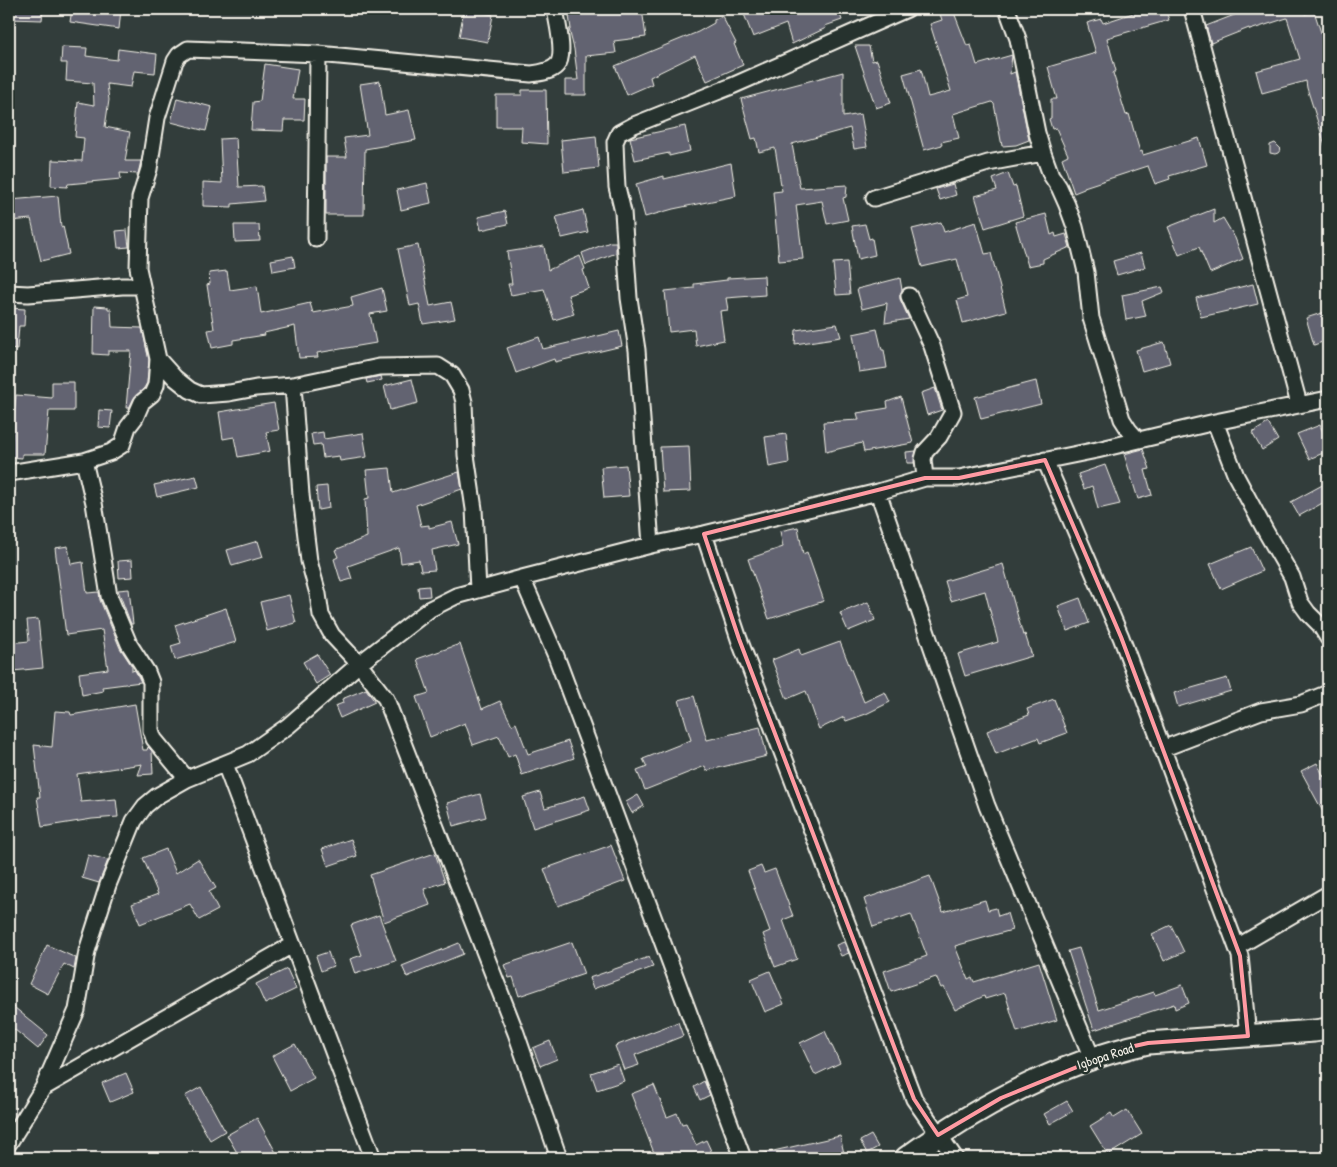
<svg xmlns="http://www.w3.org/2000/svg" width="1337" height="1167" viewBox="0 0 1337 1167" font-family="'Patrick Hand',sans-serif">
  <rect width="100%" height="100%" fill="#323d3b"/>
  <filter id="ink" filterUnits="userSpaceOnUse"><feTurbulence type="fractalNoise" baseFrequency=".02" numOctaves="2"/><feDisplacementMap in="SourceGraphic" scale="10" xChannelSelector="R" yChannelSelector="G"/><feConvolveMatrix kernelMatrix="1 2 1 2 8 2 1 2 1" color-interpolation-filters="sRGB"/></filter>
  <g filter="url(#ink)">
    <path fill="#626471" stroke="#f4f1e8" d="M9 9H43L42 20 9 19Z
      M72 9H121L119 29 70 22Z
      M464 9H476L475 11 493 15 488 42 459 37Z
      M568 9H611V11L642 9 646 37 614 41 616 53 586 56V95H565V80H578L574 49 569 29H571Z
      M742 9H838L842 20 825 26 826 28 792 44 786 24 753 37Z
      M1145 9H1165L1169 20 1107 38 1116 71 1113 73 1126 115 1129 114 1140 152 1142 151 1143 155 1199 138 1207 165 1169 176 1170 179 1155 184 1148 166 1084 187V189L1074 193 1062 158 1068 155 1056 128 1052 129 1049 119 1051 118V99H1057L1048 67 1096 53 1087 23 1101 19 1103 23Z
      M1241 9H1307V11L1304 12 1305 14 1314 11 1326 48 1328 47V148H1326L1307 88 1306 81 1262 93 1256 71 1300 59 1287 18 1250 30 1249 28 1211 43 1206 26 1242 12Z
      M953 10 967 46 971 45 977 65 1012 55 1010 74 1015 72 1029 140 1016 145 1002 146 994 104 992 102 953 114 959 138 941 142 942 145 924 150 903 74 921 69 928 97 951 91 930 24 942 20 940 14Z
      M722 16 736 43 734 44 743 65 707 81 695 55 650 77 652 84 627 95 615 66 698 32 714 23V20Z
      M855 46H869L872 61 877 60 891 103 876 108Z
      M62 47 87 48 86 56 117 60 118 49 157 54 155 73 134 71 131 87 107 84 109 100 105 127 130 132 125 161H141L138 174 120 173 121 179 68 184 67 187 51 186 52 160 82 161 84 138 75 137 78 102 94 105 93 83 66 81 67 63H61Z
      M265 64 298 69 293 99H305L304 120H284L283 131 251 130 253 102 260 101Z
      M843 72V117L861 114 867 147 854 149 850 128 792 144 800 188 847 185 846 197 843 198 848 220 827 224 822 201 796 205 803 259 779 261 773 192 782 191 775 148 759 152 756 138 752 139 741 99Z
      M380 81 385 115 409 110 416 140 365 149 364 215H326V157H347L344 138 368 135 360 84Z
      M522 90H546L547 144 521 142 522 127H496V95H522Z
      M177 98 212 107 206 131 171 122Z
      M685 126 690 151 669 156V153L635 160 630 138Z
      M596 136 599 168 564 172 561 140Z
      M236 138 239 187 262 186 264 201 232 204V207L203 206V182L222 183 220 139Z
      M1275 143 1281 149 1278 153 1275 154 1270 153V145Z
      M731 163 736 196 673 209 645 217 636 184 664 176V179Z
      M1008 173 1013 187 1016 186 1023 216 985 228 975 196 997 190 993 179Z
      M427 183 431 203 401 210 397 190Z
      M953 184 956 195 940 200 936 189Z
      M58 196 61 227 63 226 69 254 41 261 31 219 10 221 9 200Z
      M1214 209V223L1223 218 1235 238 1243 259 1210 273 1199 247 1179 255 1168 227Z
      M583 210 588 232 562 238 556 217Z
      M505 211 508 224 481 230 478 217Z
      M1046 214 1051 235 1055 233 1056 237 1066 234 1070 247 1043 259V263L1028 266 1015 222Z
      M941 222 944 232 976 222 985 254 991 253 1006 311 963 323 957 300 967 297 957 259 922 267 912 229Z
      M865 224 869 239 872 238 875 255 858 259 852 226Z
      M234 225H259L260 241 235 242Z
      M127 230 129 247 118 248 116 231Z
      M610 242H616V253L586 265 582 253Z
      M418 245 430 306 451 302 455 319 423 324 419 304 410 306 398 249Z
      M544 246 548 270 580 256 585 269 583 270 589 288 568 295 574 314 554 320 544 289 511 295 508 284H512L507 252Z
      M1141 253 1145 267 1117 275 1113 261Z
      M293 256 295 267 273 271 271 260Z
      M847 262 850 294 836 295 833 263Z
      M227 271 230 290 257 286 261 314 310 303 313 313 353 306 351 297 382 288 387 311 370 314 376 343 317 353 318 357 299 358 295 326 264 333 265 335 233 340V344L212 348 208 330 214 329 207 285 210 284 209 273Z
      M764 276 765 295 726 298 728 310 720 311 724 340 696 346 694 329 669 332 665 291 694 288V284L727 280V278Z
      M900 278 902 290 900 295V299L909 319 885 323 887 303 862 309 857 289Z
      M1253 284 1258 304 1201 317 1196 298Z
      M1162 287 1164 292 1142 301 1146 316 1126 320 1122 295Z
      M94 306 108 307V309H111L112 327 142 328 149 360 147 383 144 388 134 398 129 408H126L131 351H108V355L93 354Z
      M9 308 25 309 24 326H19L17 349 9 348Z
      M1328 311V340L1314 345 1306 318Z
      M837 324 841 337 795 344 796 330Z
      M877 329 882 350H884L887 368 859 372 853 334Z
      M619 331 622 346 555 362 554 359 516 373 507 348 539 337 543 349Z
      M1164 342 1170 363 1142 371 1136 350Z
      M381 376 382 380 367 383 366 379Z
      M412 379 418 403 390 410 384 386Z
      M1036 381 1041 404 981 419 975 397Z
      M52 382H74V411H49L45 454H22V458L10 457 16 395 52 398Z
      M935 388 942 410 927 415 921 393Z
      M901 397 913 443 864 452 862 443 826 452 823 422 859 420 857 413 888 408 887 402Z
      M274 403 279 430 266 432 270 451 238 457 234 437 223 439 219 412Z
      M99 410 112 411 110 428 98 427Z
      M1268 423 1278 440 1262 450 1252 433Z
      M1320 425 1328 444V451L1309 459 1297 434Z
      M323 432 324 439 363 433 367 457 340 461 339 456 323 458 321 444 313 445 311 434Z
      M786 434 789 463 769 467 765 437Z
      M689 446 691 491 663 492 660 447Z
      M1143 449 1150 469 1145 470 1152 495 1138 499 1124 454Z
      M916 451 914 463H907L906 452Z
      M626 465 629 496 604 498 601 467Z
      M1105 465 1120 504 1098 509 1092 486 1084 489 1078 474Z
      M390 468 393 493 459 472 462 489 416 505 421 526 429 525V528L452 522 458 544 432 550 435 570 421 571 419 560 401 563 399 548 348 566 352 579 341 582 334 559 338 557 335 550 367 537 365 499 369 498 366 470Z
      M196 476 199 487 157 497 154 485Z
      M1328 482V500L1299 516 1291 502Z
      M327 486 329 508 318 510 316 487Z
      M798 527 803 554 807 552 824 601 769 619 748 559 783 547 780 531Z
      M258 541 263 557 232 566 227 550Z
      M68 546 71 564 83 562 87 593 99 592 100 600 120 648 132 666V671L135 670 141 682 102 687 103 691 82 695 79 673 108 669 102 630 66 635 55 548Z
      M1251 547 1262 571 1221 589 1210 564Z
      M132 560 133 577 119 578 118 561Z
      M1003 564 1023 635 1025 634 1032 656 965 676 958 654 998 642 985 591 951 601 945 581Z
      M429 586 430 596 419 597 418 587Z
      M129 589 133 624H131L118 590Z
      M289 595 296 623 267 631 260 602Z
      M1080 598 1089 623 1067 631 1058 606Z
      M868 602 875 620 848 631 840 613Z
      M226 608 236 642 175 660 171 646 181 643 175 625Z
      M38 619 43 668 13 671 10 643 29 641 27 620Z
      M840 642 864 702 885 692 890 702 866 714 846 721 844 717 819 729 814 717H815L806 691 787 699 772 660 799 649 801 656Z
      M460 644 482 709 500 701 512 725 516 723 528 754 568 741 574 758 522 775 515 754 508 757 499 736 473 745 465 723 430 737 416 697 429 693 417 659Z
      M317 654 330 675 316 684 303 662Z
      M1227 678 1231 691 1178 707 1174 693Z
      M366 689 375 702 340 718 335 706 343 703 342 699Z
      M694 696 707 740 760 727 767 756 706 771 705 766 645 790 637 771 647 767 643 759 691 740 679 700Z
      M1054 699 1067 733 1040 743 1038 738 996 754 987 731 1029 715 1027 709Z
      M135 704 143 750H147L148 747 152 751 153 774 138 775 142 764 77 774 81 802 116 799 118 817 92 819 42 827 37 797H40L34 745 52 747 55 711 70 712 71 715Z
      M1317 763 1324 777 1328 775V821L1301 771Z
      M540 792 545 808 585 796 590 810 533 828 523 797Z
      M480 794 486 817 453 826 447 803Z
      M638 795 644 806 632 813 626 802Z
      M351 839 357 856 328 866 322 849Z
      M611 845 625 881 558 906 544 869Z
      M166 849 176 873 198 859 216 888 209 892 218 910 199 920 190 904 140 924 132 904 158 894 143 858Z
      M435 853 445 882 424 889 430 905 384 922 370 875Z
      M88 855 108 860 99 883 82 878Z
      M761 866 764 873 775 869 793 916 783 920 797 959 775 967 763 934 770 931 748 871Z
      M930 876 943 912 985 900 988 910 996 908 998 916 1007 913 1012 930 955 946 968 979 972 977 974 982 1039 962 1057 1020 1017 1032 1005 993 985 999 984 996 955 1010 944 987 941 988 936 977 891 992 884 971 927 956 911 914 873 927 864 899Z
      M379 915 396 961 355 974 350 959 362 955 351 925Z
      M1171 925 1184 952 1164 961 1152 934Z
      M572 942 584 974 519 996 513 977 509 978 504 965Z
      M844 942 849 953 841 956 836 945Z
      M459 943 463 954 407 977 402 966Z
      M47 945 76 958 74 969 64 964 48 994 29 984Z
      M1079 948 1099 1010 1154 992 1155 995 1182 985 1189 1003 1175 1009 1174 1004 1094 1030 1068 951Z
      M328 952 333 966 321 971 316 956Z
      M649 957 653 967 593 989 589 978Z
      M287 969 296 989 265 1004 256 984Z
      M770 971 784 1004 765 1012 751 979Z
      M9 1003 48 1035 38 1049 9 1025Z
      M678 1022 683 1036 635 1055 639 1065 624 1070 615 1046Z
      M825 1031 840 1063 815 1075 800 1043Z
      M550 1041 557 1059 540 1066 533 1048Z
      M295 1044 314 1078 290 1091 272 1056Z
      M618 1064 624 1081 597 1090 591 1073Z
      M126 1073 134 1092 110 1102 102 1083Z
      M704 1081 710 1095 700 1100 694 1087Z
      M654 1085 667 1117 677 1113 682 1124 686 1123 696 1145 706 1140 712 1153 701 1158H656L631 1094Z
      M201 1087 225 1131 210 1140 185 1096Z
      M1067 1101 1073 1111 1050 1124 1044 1114Z
      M1127 1110 1142 1134 1108 1155 1090 1126 1111 1113 1114 1118Z
      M257 1118 279 1158H240L227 1135Z
      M871 1135 878 1147 867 1153 860 1141Z
      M840 1136 845 1158H826L825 1155 811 1158H760V1154Z"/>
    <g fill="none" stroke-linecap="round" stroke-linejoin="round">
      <g stroke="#f4f1e8" stroke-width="19">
        <path id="street" d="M1007 9 1018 39 1037 133 1043 153 1051 175 1059 187 1067 205 1075 227 1086 272 1091 318 1122 419 1129 430 1138 440
          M1192 9 1299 404
          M874 198 988 163 1043 153
          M316 239 318 54
          M9 293 28 294 122 286H142
          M909 296 932 346 953 412 939 437 925 452 923 459 925 478
          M293 385 301 495 309 561 318 594 321 615 332 635 359 664 386 699 516 1033 559 1158
          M1215 422 1236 476 1266 532 1292 577 1300 602 1308 613 1320 625 1328 638
          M1045 460 1121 637 1240 956 1248 1036
          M84 461 94 503 109 596 129 644 147 672 151 682V730L154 739 187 779
          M9 473 84 461 111 452 122 445 128 427 135 418 142 402 152 394 156 385 158 359
          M878 492 987 806 1092 1058
          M704 534 739 639 914 1099 955 1158
          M651 545 637 350 629 298 623 212 617 187 616 169 615 142 619 133 634 125 732 86 907 9
          M522 578 556 656 743 1158
          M478 590 474 509 466 455 464 402 461 390 452 375 438 366 379 367 293 385 256 388 229 393 201 395 190 390 175 378 158 359 138 268 140 198 149 169 157 118 175 61 179 55 188 49 318 54 531 74C540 73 551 72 557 65 566 55 557 22 555 9
          M1162 749 1261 711 1301 704 1328 693
          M225 764 373 1158
          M1237 947 1328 894
          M43 1088 292 945
          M9 1143 43 1088 77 1010 87 951 108 885 134 821 145 806 157 796 187 779 248 754 288 726 359 664 430 609 456 596 522 578 651 545 704 534 878 492 925 478H959L1097 450 1215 422 1328 399"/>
      </g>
      <g stroke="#f4f1e8" stroke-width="25">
        <path id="secondary" d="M906 1158C978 1106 1060 1062 1148 1043L1314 1031 1328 1029"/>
      </g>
      <use href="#street" stroke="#26332d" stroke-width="15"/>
      <use href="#secondary" stroke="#26332d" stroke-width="21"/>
    </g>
  </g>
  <path fill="none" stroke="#ff9aa2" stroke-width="4" stroke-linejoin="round" d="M1045 460 1121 637 1240 956 1248 1036 1148 1043 1121 1049 1001 1098 938 1135 914 1099 739 639 704 534 925 478H959Z"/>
  <g text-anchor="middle" stroke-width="5" stroke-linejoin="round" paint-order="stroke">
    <g font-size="14" fill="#f4f1e8" stroke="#26332d">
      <text transform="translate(1105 1056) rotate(-18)" y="5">Igbopa Road</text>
    </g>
  </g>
  <rect width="1337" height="1167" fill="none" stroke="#26332d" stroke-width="30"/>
  <rect x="15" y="15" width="1307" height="1137" fill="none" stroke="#f4f1e8" stroke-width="2" filter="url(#ink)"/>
</svg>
